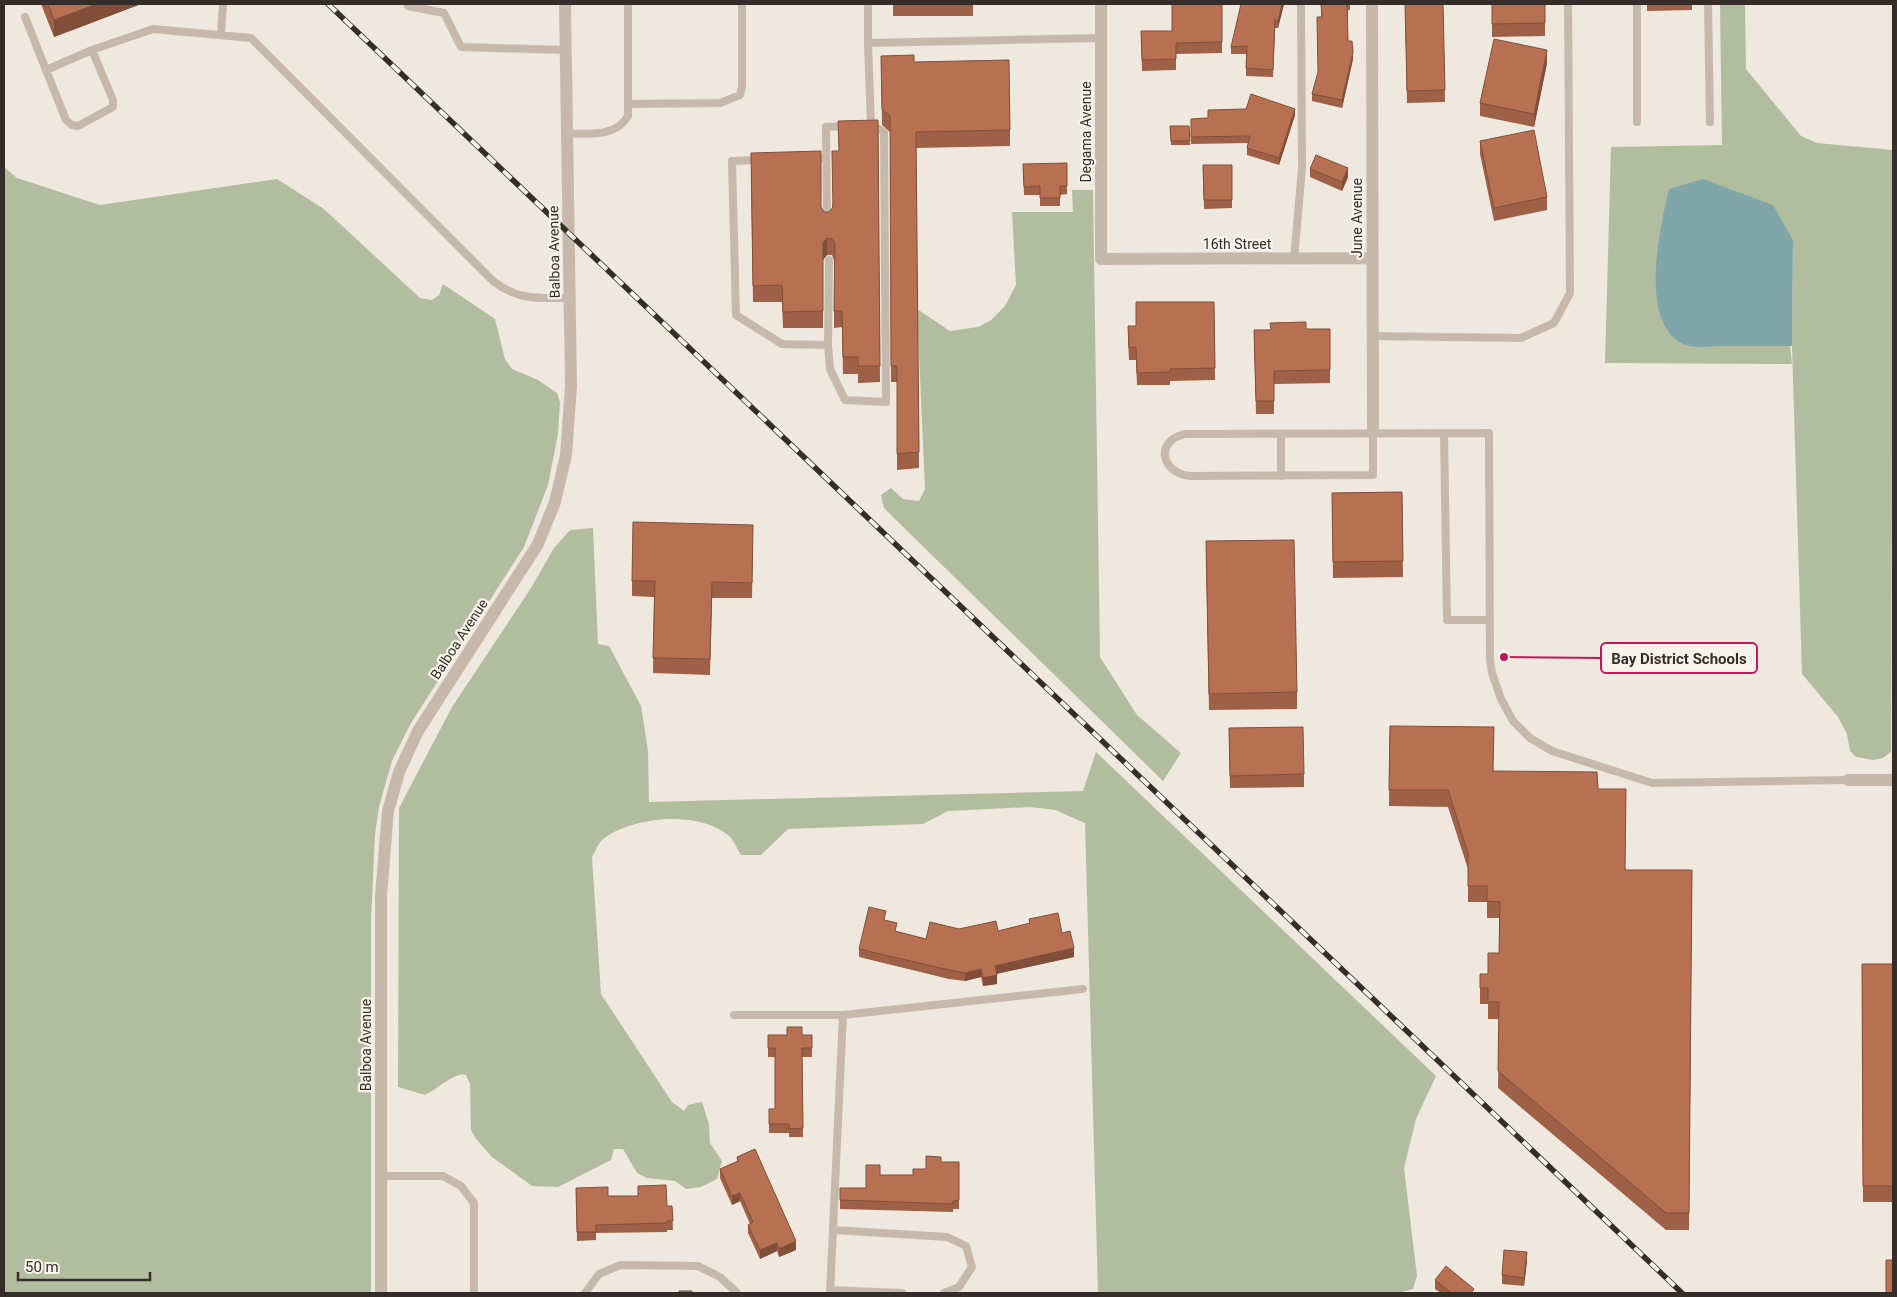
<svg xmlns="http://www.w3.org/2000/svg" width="1897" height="1297" viewBox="0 0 1897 1297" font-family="Roboto,sans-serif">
  <rect width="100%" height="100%" fill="#efe8de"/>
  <path fill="#b2bd9f" d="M1720 4H1745L1746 69 1801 136 1817 143 1893 150 1891 752 1883 758 1873 760 1856 757 1850 751 1847 734 1838 717 1802 674 1792 346 1793 240 1664 325 1675 339 1690 346H1790L1792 364 1605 363 1611 147 1722 145Z
    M4 167 17 178 100 205 277 179 324 209 420 298 432 300 439 295 443 284 495 319 505 359 512 369 538 380 557 393 560 402 558 434 548 485 524 547 411 723 392 761 379 807 375 835 371 920V1293H4Z
    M1072 190H1093L1100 657 1137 715 1181 753 1163 781 894 518 884 508 881 495 891 488 903 499 919 501 925 489 917 309 950 331 978 327 991 320 1005 306 1016 285 1012 212H1073Z
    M593 528 598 644 609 646 641 706 648 751 649 802 1083 791 1096 752 1436 1076 1416 1119 1404 1168 1417 1276 1413 1289 1398 1293H1098L1085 823 1055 810 1030 807 948 811 923 824 788 829 761 855H741C737 849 734 840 729 836 699 810 632 816 602 840 598 844 595 852 592 857L601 994 672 1102 684 1111 688 1105 702 1102 709 1124 710 1143 722 1161 717 1179 701 1187 686 1189 675 1181 647 1178 637 1173 623 1149H614L611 1160 558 1187 532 1186 492 1157 476 1139 471 1130 470 1084 466 1075C456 1071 436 1090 425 1095L398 1087 399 808 452 707 531 588 554 548 570 530Z"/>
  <path fill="#80a6a9" d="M1703 179 1773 205 1793 240 1792 346C1768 346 1744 346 1720 346 1711 346 1698 348 1689 346 1636 331 1660 227 1669 189Z"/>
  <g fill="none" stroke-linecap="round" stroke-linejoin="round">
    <path stroke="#c6b9ab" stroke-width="8" d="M407 4 408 6 444 13 461 47 565 50
      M868 4V43L1101 38
      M1637 4V122
      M1708 4 1710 122
      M25 17 66 120 72 125 78 126 113 107V100L92 50
      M221 34 223 4
      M46 70 92 50 153 29 251 38 493 281C519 301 538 298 570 298
      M629 104 720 103 740 95 742 87V4
      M566 134C589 133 615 138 628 116V4
      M812 158H826
      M761 160 732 161 736 315 782 344 828 345
      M827 222 826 127 847 126
      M1294 259 1302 168 1301 4
      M829 260 828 345 830 369 845 400 886 402 884 132 871 125 868 43
      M1372 336 1521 338 1554 323 1570 293 1568 4
      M1373 433V475L1190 476C1161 473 1154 441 1185 434L1489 433 1490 660 1492 673 1501 699 1513 721 1530 738 1552 751 1652 783 1848 780
      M1444 433 1447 620H1490
      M1281 434V476
      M734 1015H843L1083 989
      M382 1176H443L461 1186 474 1203V1293
      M833 1230 947 1237 966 1246 972 1267 959 1287 944 1293
      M830 1290 902 1293
      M585 1293 599 1274 621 1265 698 1266 720 1277 737 1293
      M830 1293 843 1015"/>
    <path stroke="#c6b9ab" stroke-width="12" d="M1101 4V259L1372 258
      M1372 4 1373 433
      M1848 780H1893"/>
    <path stroke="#c6b9ab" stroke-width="12" d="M381 1293V896L388 811 399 772 418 731 538 544 555 502 566 455 571 386 565 4"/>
    <g stroke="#352d29" stroke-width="5.5">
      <path id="rail" d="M328 4 1682 1293"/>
    </g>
    <use href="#rail" stroke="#f7f2ea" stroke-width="4" stroke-dasharray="11" stroke-linecap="butt"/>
  </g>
  <path fill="#9e6047" d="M41 4H141L54 37Z
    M893 4H973V16H893Z
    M1222 4V53L1176 54V70L1142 71 1141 31H1172Z
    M1284 4 1278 28H1275L1273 77 1246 76V54H1231V47Z
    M1321 4H1350V10H1348V41L1353 59 1342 108 1312 101V94L1318 73 1321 17Z
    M1405 4H1443L1445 102 1407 103Z
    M1492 4H1545V36L1492 37Z
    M1647 4H1692V10L1647 11Z
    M881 56 914 62 1010 130V146L916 148 919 468 897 470V382H891L890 132 882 125Z
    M1547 63 1534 127 1480 116V103Z
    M1295 115 1279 165 1247 155V148L1248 143 1191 144V119Z
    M878 120 880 382 858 383V374H843L842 327 834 328V260L832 255H827L823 260V328H783L782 302H753L751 169 821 207 824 212H829L832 208 839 151Z
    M1170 126H1189L1190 145H1171Z
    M1480 141 1547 197V210L1494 221 1480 154Z
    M1023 164 1067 186V194L1060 195V206H1040V195H1024Z
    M1203 165 1232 200V208L1204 209Z
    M1310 169 1348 177 1342 191 1310 177Z
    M1214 302 1215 380 1170 381V385H1137L1136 360H1129L1128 339 1136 326Z
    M1330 329V383L1274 384V414H1256L1254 330Z
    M1402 492 1403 577 1333 578 1332 493Z
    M753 540 752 598H712L710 675 653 673 654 597 632 596V581Z
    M1206 558 1297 692V709L1209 710Z
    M1390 726 1494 771 1598 789 1626 870H1692L1689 1230H1666L1498 1088 1499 1019H1488V1004H1480V988L1499 953V918H1487V902H1468V869L1448 807 1389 806Z
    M1229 728 1304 774V787L1230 788Z
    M1029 919 1062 933 1074 957 996 974 997 984 983 986 981 977 965 981 949 979 859 957V949L886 921 897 932 926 939 959 929 998 931 1029 924Z
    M1862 964H1893V1202H1863Z
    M768 1035H812V1057H802L803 1137H789V1133H769V1109H775V1057H768Z
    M737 1157 796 1250 779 1257 777 1251 760 1259 748 1233V1225L750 1224 740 1201 732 1205 720 1178V1169L737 1162Z
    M941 1162H959V1209H953V1212L840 1209V1188H866L880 1175H913Z
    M576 1188 608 1196 667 1206H672L673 1230H667V1232L596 1233V1240L577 1241Z
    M1527 1261 1524 1286 1502 1284V1275Z
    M1435 1280 1474 1293H1441L1435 1289Z"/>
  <path fill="#814e3a" d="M97 4H141L54 37V20Z
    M1282 4H1284L1278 28V21Z
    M1547 50V63L1534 127V114Z
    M1353 52V59L1342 108V100Z
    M1295 109V115L1279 165V158Z
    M1348 168V177L1342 191V182Z
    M827 238V255L823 260V328V243Z
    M1074 948V957L995 974V966Z
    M981 969V977L965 981V973Z
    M997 975V984L983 986V978Z
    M740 1193V1201L732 1205V1196Z
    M796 1241V1250L779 1257V1249Z
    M777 1243V1251L760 1259V1250Z
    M1527 1252V1261L1524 1286V1278Z"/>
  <path fill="#b87053" stroke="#814e3a" d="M48 4H97L54 20Z
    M1172 4H1222V42L1176 43V59L1142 60 1141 31H1172Z
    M1241 4H1282L1278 21 1275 20 1273 70 1246 68 1247 46 1231 47Z
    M1321 4H1347L1348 41H1352L1353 52 1342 100 1312 94 1318 72 1317 17H1322Z
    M1405 4H1443L1445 90 1407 91Z
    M1492 4H1545V23L1492 24Z
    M1494 39 1547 50 1534 114 1480 103Z
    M914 55V62L1009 60 1010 130 916 132 919 452 897 454V366H891L890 116 882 109 881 56Z
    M1251 94 1295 109 1279 158 1247 148 1250 136 1191 137V119L1208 118V110L1246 109Z
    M878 120 880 366H858V357H843L842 311H834L835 243 832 239 827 238 823 243V311L783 312 782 285 753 286 751 153 821 151V207L824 212H829L833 207 832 151H839L838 121Z
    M1170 126H1189L1190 141H1171Z
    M1534 130 1547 197 1494 208 1480 141Z
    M1316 155 1348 168 1342 182 1310 169Z
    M1067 163V186H1060V198H1040V186L1024 187 1023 164Z
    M1203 165H1232V200H1204Z
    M1136 302H1214L1215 368 1170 369V372L1137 373 1136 347 1129 348 1128 326H1136Z
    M1306 322V329H1330V370L1274 371V401H1256L1254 330H1271L1270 323Z
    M1402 492 1403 561 1333 562 1332 493Z
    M633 522 753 525 752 583 712 582 710 659 653 658 655 581H632Z
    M1294 540 1297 692 1209 694 1206 541Z
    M1390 726 1494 727 1493 771 1597 772 1598 789H1626L1625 870H1692L1689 1213H1666L1498 1071 1499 1002H1488V988H1480V974H1488V953H1499L1500 902 1487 901V886H1468V853L1448 790H1389Z
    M1303 727 1304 774 1230 776 1229 728Z
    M869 907 886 911 884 920 897 923 895 931 926 939 930 922 959 929 996 921 998 931 1030 923 1029 919 1058 913 1062 933 1070 931 1074 948 995 966 997 975 983 978 981 969 965 973 949 970 859 949Z
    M1862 964H1893V1186H1863Z
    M787 1027H802V1035H812V1048H802L803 1128 789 1129V1124H769V1109H775V1048H768V1035H787Z
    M755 1149 796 1241 779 1249 777 1243 760 1250 748 1225 753 1222 740 1193 732 1196 720 1169 738 1161 737 1157Z
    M926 1156 941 1157V1162H959V1200L953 1201V1204L840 1200V1188H866V1165H880V1175H913V1169H926Z
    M666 1185 667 1206H672L673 1221H667V1223L596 1225V1232H577L576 1188 608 1187V1196H638V1186Z
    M1504 1250 1527 1252 1524 1278 1502 1275Z
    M1886 1260H1893V1293H1886Z
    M1446 1266 1474 1289 1471 1293H1451L1435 1280Z
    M679 1291H692V1293H679Z"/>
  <g text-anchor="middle" stroke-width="4.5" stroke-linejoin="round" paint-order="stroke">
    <g font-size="14" fill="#352d29" stroke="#f7f2ea">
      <text transform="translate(1086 132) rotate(-90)" y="5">Degama Avenue</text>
      <text transform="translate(1357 218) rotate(-90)" y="5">June Avenue</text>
      <text x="1237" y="249">16th Street</text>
      <text transform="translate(554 252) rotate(-91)" y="5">Balboa Avenue</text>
      <text transform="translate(459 639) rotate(-57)" y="5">Balboa Avenue</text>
      <text transform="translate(366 1045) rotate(-90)" y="5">Balboa Avenue</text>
    </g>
  </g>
  <path fill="none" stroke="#c2185b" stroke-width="2" d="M1504 657L1601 658"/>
  <circle fill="#c2185b" stroke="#f7f2ea" stroke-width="2" cx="1504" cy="657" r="5"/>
  <rect fill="#f7f2ea" stroke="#c2185b" stroke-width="2" x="1601" y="643" width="156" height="30" rx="5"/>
  <g font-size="15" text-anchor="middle" font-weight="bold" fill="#352d29">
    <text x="1679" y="664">Bay District Schools</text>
  </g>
  <rect width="1897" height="1297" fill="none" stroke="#352d29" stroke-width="10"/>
  <path d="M18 1272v8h132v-8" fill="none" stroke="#352d29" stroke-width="2.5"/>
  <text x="25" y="1272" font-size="15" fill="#352d29" stroke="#f7f2ea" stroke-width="4" paint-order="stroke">50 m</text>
</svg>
